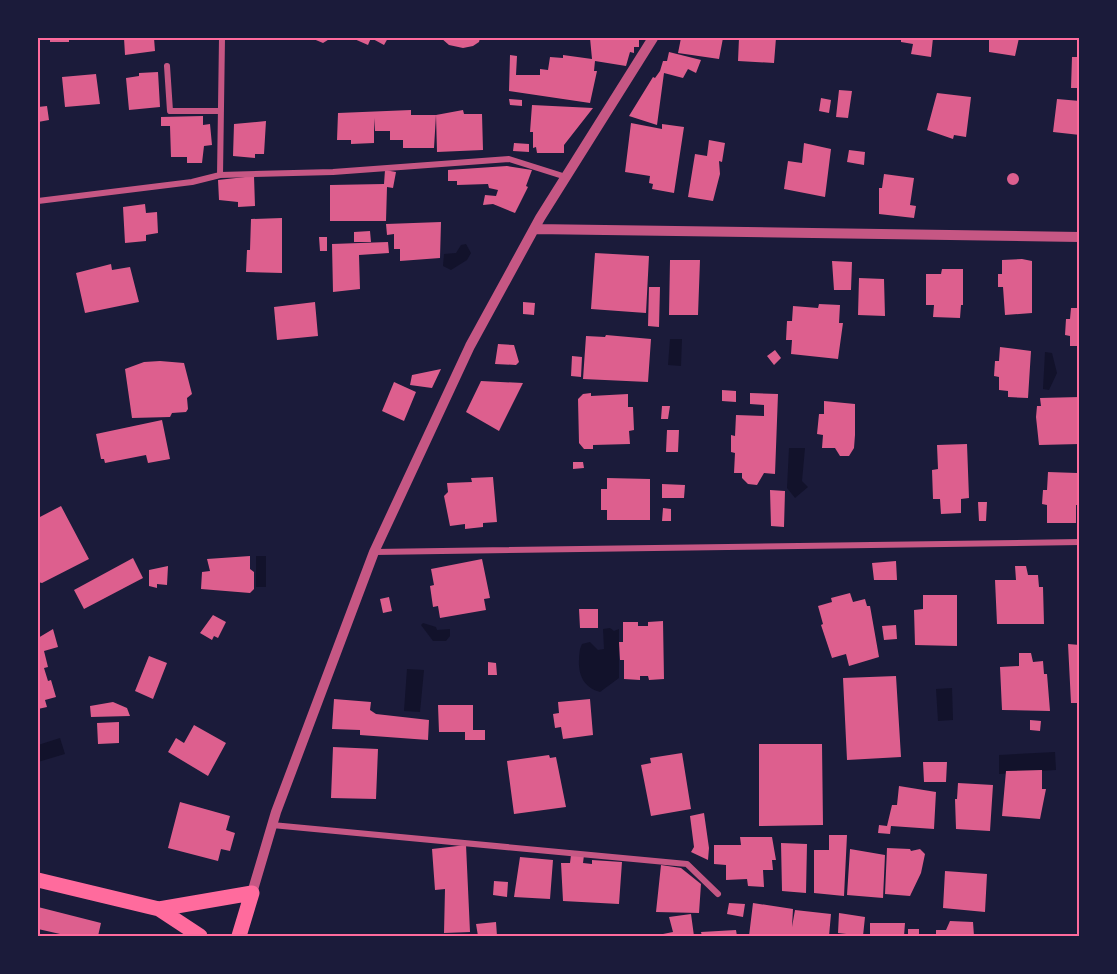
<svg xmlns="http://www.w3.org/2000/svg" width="1117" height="974" viewBox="0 0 1117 974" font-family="'Libre Baskerville',serif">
  <rect width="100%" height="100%" fill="#1b1b3a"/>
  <path fill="#12122b" d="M466 244 471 253 467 260 451 270 443 266 444 254 456 253 461 245Z
    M670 339H682L681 366 668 365Z
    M1045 352 1052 353 1057 373 1049 390 1043 389Z
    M789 448H805L802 481 808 487 795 498 787 488Z
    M256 556H266V587H256Z
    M423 623 436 627 437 630 450 629V636L446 641H433L421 625Z
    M610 628 614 631 619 629V678L600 692C579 686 577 668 580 649L582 644 590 642 598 650 604 649 603 629Z
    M407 669 424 670 420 712 404 711Z
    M952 688 953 720 938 721 936 689Z
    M60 738 65 754 38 762V745Z
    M1055 752 1056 770 999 774V755Z"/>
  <path fill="#dd5f8e" d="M50 38H69V42H50Z
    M124 38H154L155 51 125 55Z
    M311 38H331L323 43Z
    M352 38H388L384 45 371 38 368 45Z
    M441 38H480L479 42 473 46 463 48 449 45Z
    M590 38H639V47H634V53L630 52 626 66 595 61 594 71H597L590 103 509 91 510 55 517 56 516 75H540V69L548 70 550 57 563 58V55L592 59Z
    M681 38H723L719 59 678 53Z
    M739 38H776L774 63 738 61Z
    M901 38H933L931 57 911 54 913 44 901 42Z
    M989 38H1019L1015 56 989 52Z
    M669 52 701 60 696 73 688 69 683 78 664 73 657 125 629 116 653 77 655 78 660 71 663 61H667Z
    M1072 57H1080V88H1071Z
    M158 72 160 107 129 110 126 78 139 76V73Z
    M96 74 100 104 65 107 62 77Z
    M839 90 852 91 848 118 836 117Z
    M937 93 971 97 966 137 954 135 953 139 927 130Z
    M821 98 831 100 829 113 819 111Z
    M509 99 522 100V106L510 105Z
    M1057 99 1080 101V135L1053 132Z
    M532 105 593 108 564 145V153H537L536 147 533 148V132H530Z
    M47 106 49 120 38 122V107Z
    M411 110V115H436L434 148H403V140H390V131H375L374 118V143L351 144V140H337L338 113Z
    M463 110 464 114H482L483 150 437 152 436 115Z
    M203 116V125L210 124 212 145 204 146 202 163H187V157H171L170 126H161V117Z
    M266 121 264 154H255V158L233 156 234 124Z
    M631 123 662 129V124L684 127 674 193 652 189 653 184 649 183 650 176 625 172Z
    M709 140 725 143 722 162 719 161 720 174 713 201 688 197 695 154 707 156Z
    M514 143 529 144V152L513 151Z
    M804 143 831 149 825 197 784 189 788 161 802 163Z
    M849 150 865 152 864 165 847 162Z
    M507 166 532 170 526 186 528 187 515 213 493 204 483 205 485 195 496 196 498 190 489 188 488 184 457 185V181H448V170Z
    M385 170 396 172 393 188 387 187 386 221H330V185L384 184Z
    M1007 179a6 6 0 1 1 12 0a6 6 0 1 1-12 0Z
    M884 174 914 178 910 205 916 206 914 218 879 214V188H882Z
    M254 176 255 206 238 207V202L219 200 218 180Z
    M145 204 146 213 157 212 158 233 146 235V241L125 243 123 207Z
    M282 218V273L246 272 247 250H250L251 219Z
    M441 222 440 258 400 261V249H394V234L387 235 386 224Z
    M370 231 371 242H354V232Z
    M319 237H327V251H320Z
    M388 242 389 253 359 255 360 289 333 292 332 244Z
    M595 253 649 256 646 313 591 309Z
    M1022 259 1032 261V313L1005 315 1003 287H998V274H1002V260Z
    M670 260H700L698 315H669Z
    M832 261 852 262 851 290H834Z
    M111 264 112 270 130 267 139 302 85 313 76 273Z
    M942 269H963V305H961L960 318 933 317 934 305H926V274H941Z
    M859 278 884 279 885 316 858 315Z
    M649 287H660L659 327 648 326Z
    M315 302 318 336 277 340 274 307Z
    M523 302 535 303 534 315 523 314Z
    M819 304 840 305 839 323H843L838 359 791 354 792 340H786L787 321H792L793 306 818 308Z
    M1071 308H1080V346H1070V336L1065 335 1066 319H1070Z
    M606 335 651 339 648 382 583 379 586 336 605 337Z
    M498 344 514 345 519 362 516 365 495 364Z
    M1000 347 1031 351 1028 398 1008 397V391L999 390V377L994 376 995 361H999Z
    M775 350 781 358 774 365 767 356Z
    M572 356 582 357 581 377 571 376Z
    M160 361 184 363 192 394 187 398 188 409 186 412 172 413 170 417 132 418 125 369 144 362Z
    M441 369 432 388 410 385 412 375Z
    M481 381 523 383 499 431 466 412Z
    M394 382 416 392 404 421 382 411Z
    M722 390 736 391V402L722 401Z
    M591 393V396L628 394V407H633L634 430 629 431 630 444 593 445V449H584L579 443 578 399 583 394Z
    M750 393 778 394 775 474 764 473 757 485 748 484 742 478V473H734L735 453 731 452V435L735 436 736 415 764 416V405L750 404Z
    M1080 397V444L1039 445 1036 417 1037 406H1041L1040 398Z
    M824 401 855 404V435L854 448 849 456H840L835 448H822L823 435 817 434 819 414H824Z
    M662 406H670L668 419H661Z
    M162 420 170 459 148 463 146 455 105 463 104 459H101L96 434Z
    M667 430H679L678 452H666Z
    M967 444 969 498 961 499V513L941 514 940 499H933L932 470 938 469 937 445Z
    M573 462H583L584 468 573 469Z
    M1048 472 1077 473 1080 505H1076V523H1047V505L1042 504 1043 490H1047Z
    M493 477 497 522 483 523V527L465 529V524L450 526 444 496 448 492 447 483 472 482 471 478Z
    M607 478 650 479V520H607V510H601V489H607Z
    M662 484 685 485 684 498H662Z
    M770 490 785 491 784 527 771 526Z
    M978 502H987L986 521H979Z
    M61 506 89 559 42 583 38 582V518Z
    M663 508 671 509V521H662Z
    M250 556V569L254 572V589L250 593 201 589 202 572 210 571 207 559Z
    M133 558 143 578 84 609 74 590Z
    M482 559 490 598 484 599 486 610 440 618 438 606 433 607 430 586 434 585 431 569Z
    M896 561 897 580H874L872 563Z
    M168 566 167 585 157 584V588L149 586V570Z
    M1015 566H1026L1028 575H1038L1039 587H1043L1044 624H997L995 580H1016Z
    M850 593 853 602 865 599 867 606H870L879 657 849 666 846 654 832 658 821 625 823 624 818 606 832 602 831 598Z
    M923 595H957V646L915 645 914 610 923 609Z
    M389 597 392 611 383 613 380 599Z
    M579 609H598V628H580Z
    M213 615 226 622 218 638 214 636 212 640 200 633Z
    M663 621 664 679 649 680 648 676H640V680L624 679V660H620L619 642H623V622H638V626H648V622Z
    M896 625 897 639 884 640 882 626Z
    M53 629 58 647 44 651 48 667 44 668 48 681 51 680 56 697 45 700 47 707 38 709V638Z
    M1068 644 1080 645V703H1071Z
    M1019 653H1031L1033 662 1043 661 1044 674H1047L1050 711 1002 710 1000 667 1019 666Z
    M149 656 167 663 153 699 135 691Z
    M488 662 496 663 497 675H488Z
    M896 676 901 757 847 760 843 678Z
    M334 699 371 702 370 710 376 714 429 720 428 740 360 735V730L332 729Z
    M590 699 593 735 563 739 561 727 555 728 553 714 559 713 558 702Z
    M113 702 127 708 130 716 91 717 90 706Z
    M438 705H473V730H485V740H465V732H439Z
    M1030 720 1041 721 1040 731 1030 730Z
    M119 722V743L98 744 97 723Z
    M194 725 226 743 208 776 168 752 176 738 184 743Z
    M759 744H822L823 825 759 826Z
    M333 747 378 749 376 799 331 798Z
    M682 753 691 809 651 816 641 765 651 763 650 758Z
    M549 755 550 758 556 757 566 807 514 814 507 761Z
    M923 762H947L946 782H924Z
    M1042 770V789H1046L1040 819 1002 816 1006 771Z
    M958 783 993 785 990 831 956 829 955 799H957Z
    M899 786 936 792 934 829 891 826 890 834 878 833 879 825 887 826 892 805H897Z
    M180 802 230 816 226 830 235 833 230 851 221 849 218 861 168 848Z
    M704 813 709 848 708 860 691 852 694 847 690 816Z
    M829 835H847L844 896 814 893V850H829Z
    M740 837H772L776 860H772L773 870H763L764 887 748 886 747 879 726 880V865L714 864V845H741Z
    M781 843 807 844 806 893 782 891Z
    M466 845 470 932 444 933 445 889 435 890 432 849Z
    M887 848 910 849 911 851 920 849 925 854 921 873 910 896 885 894Z
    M850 849 885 855 883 898 847 895Z
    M571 855H584L583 863 592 864V860L622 862 619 904 563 901 561 863H570Z
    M520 857 553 860 550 899 514 897Z
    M661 865 681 868 701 884 699 913 656 912Z
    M945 871 987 874 985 912 943 908Z
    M494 881 508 882 507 897 493 895Z
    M729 903 745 904 743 917 727 914Z
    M753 903 793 909 792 927 795 910 831 914 829 936H749Z
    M38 907 101 923 98 936H69L38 929Z
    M839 913 865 917 863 936 838 933Z
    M691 914 694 936H653L673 932 669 917Z
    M950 921 973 922 974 936H936V930H946Z
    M496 922 497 936H478L476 924Z
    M870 923H905L904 936H870Z
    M908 929H919V936H908Z
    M736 930 737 936H702L701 932Z"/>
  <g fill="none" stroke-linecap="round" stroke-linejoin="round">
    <path stroke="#c65784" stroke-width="6" d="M167 66 170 111H221
      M220 175 222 38
      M38 201 192 182 220 175 333 172 509 159 566 177
      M374 552 1080 542
      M272 825 687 864 718 894"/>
    <path stroke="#c65784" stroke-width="10" d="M534 229 1080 237
      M252 893 276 812 374 552 470 346 540 218 653 38"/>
    <path stroke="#ff6b9d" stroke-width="15" d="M38 880 159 909 200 936
      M159 909 252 893 239 936"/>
  </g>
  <rect width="1117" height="974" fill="none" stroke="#1b1b3a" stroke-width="78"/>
  <rect x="39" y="39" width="1039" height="896" fill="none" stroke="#ff6b9d" stroke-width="2"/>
</svg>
